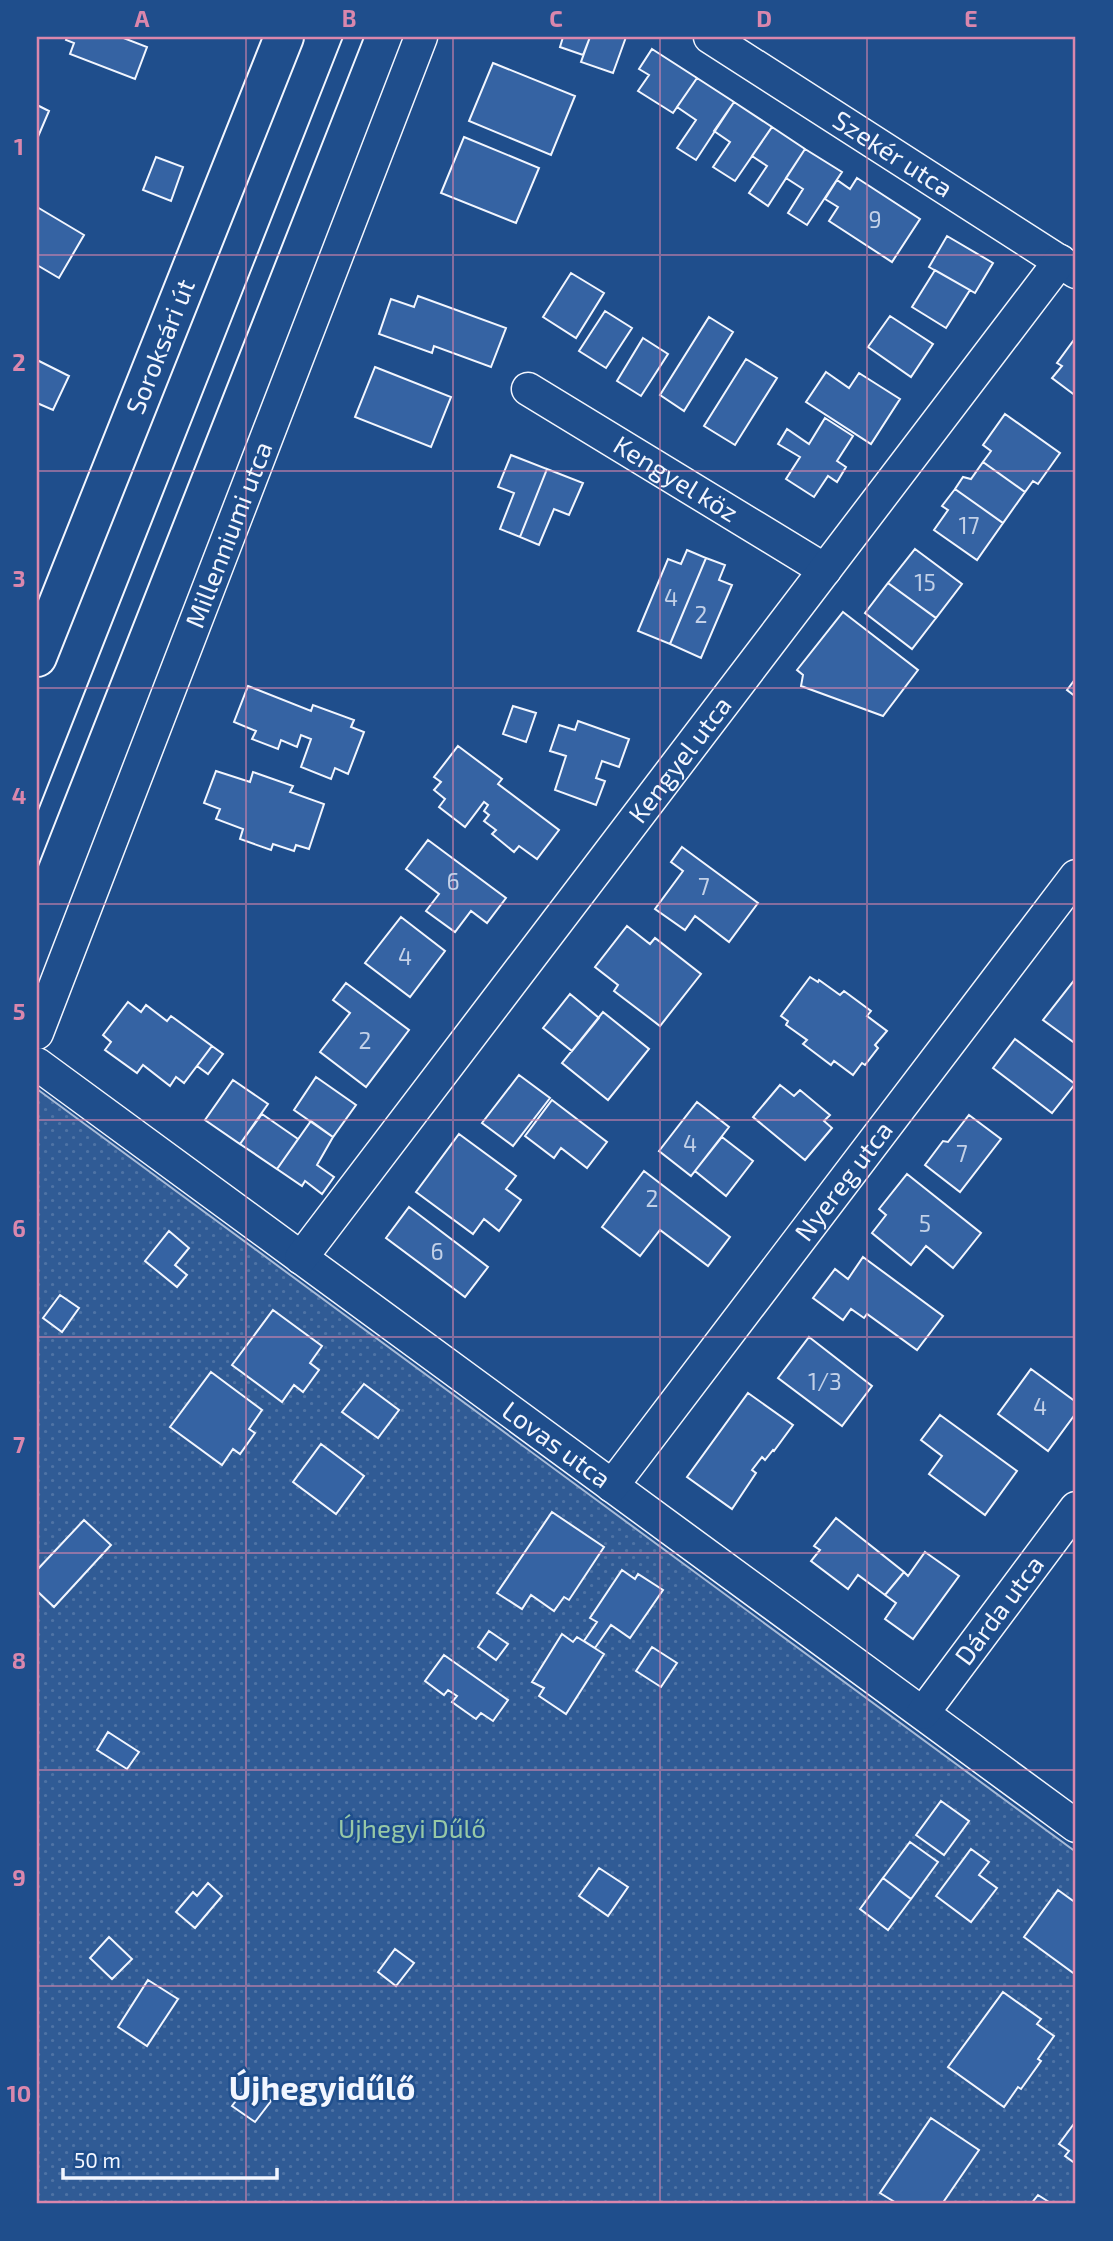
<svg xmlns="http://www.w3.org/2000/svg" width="1113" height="2241" viewBox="0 0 1113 2241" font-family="'Exo 2',sans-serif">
  <defs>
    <pattern id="park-dots" width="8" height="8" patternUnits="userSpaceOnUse" patternTransform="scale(1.75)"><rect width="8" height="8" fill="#305b95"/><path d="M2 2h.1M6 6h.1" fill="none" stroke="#4e73a5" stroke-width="1.8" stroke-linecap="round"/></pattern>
  </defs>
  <rect width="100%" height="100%" fill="#1f4e8c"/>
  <path fill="url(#park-dots)" stroke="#a8bbd7" stroke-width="2" d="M37 1089 1076 1852V2204H37Z"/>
  <path fill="#3563a3" stroke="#f2f6ff" stroke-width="2" d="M67 37H121L147 47 135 79 70 54 74 43 66 40Z
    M563 37H590L583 55 560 47Z
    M590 37H626L613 73 581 62Z
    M652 49 697 78 673 113 638 91 649 75 639 69Z
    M493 63 575 96 551 155 469 121Z
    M697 78 734 102 696 160 677 148 696 120 677 107Z
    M734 102 772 127 735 181 713 167 730 142 714 131Z
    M37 105 49 111 37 139Z
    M772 127 805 149 768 206 749 193 767 166 752 156Z
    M464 137 539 168 516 223 441 193Z
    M805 149 842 172 807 225 788 213 803 189 786 178Z
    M156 157 183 167 171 201 143 190Z
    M857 178 920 219 892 262 829 221 838 207 825 199 837 180 850 189Z
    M37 207 84 235 59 278 37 265Z
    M947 236 993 263 975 293 929 267Z
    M935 270 970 290 946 328 912 307Z
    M571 273 604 293 576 338 543 317Z
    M418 296 506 328 491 367 434 346 432 353 379 334 391 299 414 307Z
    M605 311 632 328 606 368 579 351Z
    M890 316 933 344 911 377 868 347Z
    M709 317 733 332 684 411 660 395Z
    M1076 337V396L1052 378 1062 366 1057 363Z
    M643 338 668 354 641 396 617 381Z
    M746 359 777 378 735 445 704 426Z
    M37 360 69 376 53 410 37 403Z
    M375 367 451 397 431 447 355 417Z
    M826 372 849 388 859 373 900 399 871 444 806 402Z
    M1005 414 1060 453 1038 484 1033 481 1025 492 983 462 991 451 983 445Z
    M825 418 853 436 837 461 846 467 837 482 828 476 814 497 786 479 800 457 778 444 787 429 809 444Z
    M511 455 547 469 520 537 500 529 514 493 498 487Z
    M983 462 1025 492 1003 523 955 489 963 477 971 479Z
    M547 469 583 483 569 515 554 509 539 545 520 537Z
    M955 489 1003 523 977 560 934 530 948 510 942 506Z
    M915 549 962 584 936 618 888 583Z
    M687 550 706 558 670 644 638 631 668 559 681 564Z
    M706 558 725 565 719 580 732 585 701 658 670 644Z
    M888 583 936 618 912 649 865 613Z
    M843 612 918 670 883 716 801 686 803 675 797 670Z
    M1076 678V697L1067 690Z
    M248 686 311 711 313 705 354 720 351 727 364 732 348 774 335 768 331 779 301 767 311 739 301 735 297 747 281 740 278 749 252 739 256 731 234 722Z
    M513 706 536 713 526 742 503 734Z
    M578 721 629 739 619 767 602 761 596 778 605 781 596 805 555 790 566 756 550 751 559 725 575 730Z
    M458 746 502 779 498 784 559 830 537 859 519 846 514 852 492 834 496 830 484 821 489 815 484 811 488 805 484 802 465 827 439 807 445 799 434 790 441 782 434 777Z
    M216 771 250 782 253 772 293 786 290 792 324 804 309 849 296 845 294 851 273 844 271 850 240 839 243 829 216 819 220 809 204 803Z
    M428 840 506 898 487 923 471 911 455 932 426 911 439 894 406 869Z
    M682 847 758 903 729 942 695 916 685 930 655 909 683 871 671 862Z
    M401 917 445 951 410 997 365 963Z
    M627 926 650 944 655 938 701 974 660 1026 614 991 618 985 595 967Z
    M810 977 818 982 819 980 840 995 844 991 871 1011 867 1016 887 1031 875 1045 878 1048 865 1065 862 1063 853 1075 834 1061 831 1065 803 1044 807 1040 786 1025 788 1021 781 1016Z
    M1076 978V1044L1043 1020Z
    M346 983 409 1030 366 1087 320 1052 350 1013 333 1000Z
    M570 994 599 1018 572 1051 543 1028Z
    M128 1002 141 1012 146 1005 167 1021 171 1016 212 1046 184 1083 176 1077 170 1086 143 1065 137 1073 105 1050 111 1042 103 1035Z
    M603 1012 649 1049 608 1100 562 1063Z
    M1015 1039 1075 1084 1052 1113 993 1068Z
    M212 1046 223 1054 208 1074 197 1066Z
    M519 1075 550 1098 513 1146 482 1123Z
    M316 1077 356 1105 333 1137 294 1110Z
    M233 1080 268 1104 240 1144 205 1120Z
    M780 1085 794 1096 800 1090 830 1115 824 1121 832 1128 805 1160 753 1117Z
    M552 1100 607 1142 587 1168 561 1148 554 1158 525 1136Z
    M697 1102 729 1127 691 1176 659 1151Z
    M262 1114 298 1139 277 1169 240 1144Z
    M969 1115 1001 1139 960 1192 925 1165 943 1141 948 1142Z
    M311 1121 333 1137 317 1165 334 1177 322 1194 305 1181 302 1186 277 1169Z
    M459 1134 516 1176 506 1189 521 1200 499 1231 484 1219 473 1234 416 1192Z
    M722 1137 753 1161 726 1196 695 1171Z
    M644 1171 730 1237 708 1266 660 1230 640 1256 602 1227Z
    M907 1174 981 1233 953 1268 926 1246 911 1265 872 1233 886 1215 879 1209Z
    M409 1207 488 1267 465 1297 386 1238Z
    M169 1231 189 1248 175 1265 187 1275 177 1287 145 1261Z
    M863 1257 943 1316 917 1350 867 1314 864 1318 851 1309 843 1320 813 1298 835 1269 848 1279Z
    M60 1295 79 1308 62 1332 43 1318Z
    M273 1310 322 1346 310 1363 319 1370 303 1392 294 1385 282 1402 232 1365Z
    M809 1337 872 1386 842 1426 778 1378Z
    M1031 1369 1076 1402V1413L1048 1451 998 1414Z
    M211 1372 262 1410 249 1429 255 1433 240 1454 233 1449 222 1465 170 1427Z
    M364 1384 399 1410 378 1438 342 1412Z
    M748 1393 793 1425 774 1451 773 1450 765 1460 762 1457 752 1470 756 1473 732 1509 687 1477Z
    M940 1415 1017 1471 985 1515 929 1474 942 1456 921 1440Z
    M321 1444 364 1476 336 1514 293 1482Z
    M552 1512 604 1547 569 1600 564 1597 554 1611 531 1595 522 1609 497 1593Z
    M836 1518 904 1572 885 1595 858 1575 848 1589 811 1561 820 1550 814 1546Z
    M84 1520 111 1545 54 1607 37 1591V1570Z
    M925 1552 959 1576 913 1639 885 1619 896 1603 885 1595 904 1572 908 1576Z
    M622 1570 635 1579 638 1574 663 1590 630 1638 611 1625 595 1648 584 1641 597 1622 590 1618Z
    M489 1631 508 1644 496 1660 478 1647Z
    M562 1634 573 1642 577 1637 604 1654 566 1714 539 1696 544 1688 532 1682Z
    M652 1647 677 1663 661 1687 636 1671Z
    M444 1655 508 1700 493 1721 481 1713 476 1719 452 1702 457 1696 448 1690 444 1695 425 1681Z
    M108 1732 139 1752 127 1769 97 1750Z
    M941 1801 969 1821 944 1855 916 1835Z
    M910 1842 938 1862 911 1899 883 1878Z
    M971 1849 989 1862 979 1875 997 1888 971 1922 936 1896Z
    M599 1868 628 1887 608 1916 579 1896Z
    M883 1878 911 1899 888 1930 860 1909Z
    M208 1883 222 1896 195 1928 176 1912 193 1892 197 1896Z
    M1058 1890 1076 1903V1975L1024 1937Z
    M109 1937 132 1959 112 1979 90 1958Z
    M395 1949 414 1963 396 1986 378 1972Z
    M148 1980 178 1999 147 2046 118 2027Z
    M1003 1992 1041 2019 1037 2024 1054 2036 1038 2059 1041 2061 1021 2089 1018 2087 1004 2107 948 2067Z
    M248 2085 271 2101 255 2122 232 2106Z
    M931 2118 979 2150 942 2204H898L880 2193Z
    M1076 2121V2164L1065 2156 1069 2151 1059 2144Z
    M1038 2195 1052 2204H1031Z"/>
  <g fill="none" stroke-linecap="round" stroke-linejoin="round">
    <g stroke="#f2f6ff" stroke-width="35">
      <g id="minor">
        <path id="s1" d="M710 37 1076 272"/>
        <path id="s2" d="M528 389 825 570"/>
        <path id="s3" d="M37 1033 421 37"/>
        <path id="s4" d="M37 1064 1076 1826"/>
        <path id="s5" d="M301 1258 1060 261"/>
        <path id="s6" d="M612 1486 1076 876"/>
        <path id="s7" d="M923 1713 1076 1508"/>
      </g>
    </g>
    <g stroke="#f2f6ff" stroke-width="42">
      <g id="major">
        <path id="s8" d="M37 657 284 37"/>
      </g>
    </g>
    <use href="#minor" stroke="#1f4e8c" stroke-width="32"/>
    <use href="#major" stroke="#1f4e8c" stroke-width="38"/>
    <path stroke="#f2f6ff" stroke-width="2" d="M37 813 343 37
      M37 869 364 37"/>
  </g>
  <path fill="none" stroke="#da87ad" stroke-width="2" stroke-opacity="0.55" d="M246 37V2204M453 37V2204M660 37V2204M867 37V2204M37 255H1076M37 471H1076M37 688H1076M37 904H1076M37 1120H1076M37 1337H1076M37 1553H1076M37 1770H1076M37 1986H1076"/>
  <g text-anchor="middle" stroke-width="5" stroke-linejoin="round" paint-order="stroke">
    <g font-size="23" fill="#c3d1e8">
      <text x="875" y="228">9</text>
      <text x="969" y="534">17</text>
      <text x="925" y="591">15</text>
      <text x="671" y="606">4</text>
      <text x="701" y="623">2</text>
      <text x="453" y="890">6</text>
      <text x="704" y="895">7</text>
      <text x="405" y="965">4</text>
      <text x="365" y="1049">2</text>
      <text x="690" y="1152">4</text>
      <text x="962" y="1162">7</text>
      <text x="652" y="1207">2</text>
      <text x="925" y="1232">5</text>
      <text x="437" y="1260">6</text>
      <text x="825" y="1390">1/3</text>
      <text x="1040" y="1415">4</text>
    </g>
    <g font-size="26" fill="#f2f6ff" stroke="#1f4e8c">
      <text dy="9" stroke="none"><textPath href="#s1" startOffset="217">Szekér utca</textPath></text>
      <text dy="9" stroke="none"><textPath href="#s8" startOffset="334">Soroksári út</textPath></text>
      <text dy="9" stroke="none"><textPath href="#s2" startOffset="173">Kengyel köz</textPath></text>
      <text dy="9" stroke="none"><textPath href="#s3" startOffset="534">Millenniumi utca</textPath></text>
      <text dy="9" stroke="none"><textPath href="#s5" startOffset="626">Kengyel utca</textPath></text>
      <text dy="9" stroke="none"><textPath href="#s6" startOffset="383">Nyereg utca</textPath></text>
      <text dy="9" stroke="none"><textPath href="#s4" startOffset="644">Lovas utca</textPath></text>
      <text dy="9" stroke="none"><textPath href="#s7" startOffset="128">Dárda utca</textPath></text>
    </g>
    <g font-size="26" fill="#97c8a6" stroke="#1f4e8c">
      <text x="412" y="1838">Újhegyi Dűlő</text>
    </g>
    <g font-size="33" font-weight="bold" fill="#f2f6ff" stroke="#1f4e8c">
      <text x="322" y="2100">Újhegyidűlő</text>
    </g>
  </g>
  <rect width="1113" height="2241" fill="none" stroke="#1f4e8c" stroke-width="77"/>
  <path d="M63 2168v10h214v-10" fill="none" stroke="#f2f6ff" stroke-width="3.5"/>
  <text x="74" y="2168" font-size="21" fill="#f2f6ff" stroke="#1f4e8c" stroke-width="5" paint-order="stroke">50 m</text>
  <rect x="38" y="38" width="1036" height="2164" fill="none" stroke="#da87ad" stroke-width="2.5"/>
  <g font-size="23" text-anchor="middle" font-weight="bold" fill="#da87ad">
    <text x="142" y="27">A</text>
    <text x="349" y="27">B</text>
    <text x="556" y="27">C</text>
    <text x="764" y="27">D</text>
    <text x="971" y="27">E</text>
    <text x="19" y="155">1</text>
    <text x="19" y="371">2</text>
    <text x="19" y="587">3</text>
    <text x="19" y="804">4</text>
    <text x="19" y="1020">5</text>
    <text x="19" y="1237">6</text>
    <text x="19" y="1453">7</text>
    <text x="19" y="1669">8</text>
    <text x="19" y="1886">9</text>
    <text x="19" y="2102">10</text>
  </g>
</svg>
